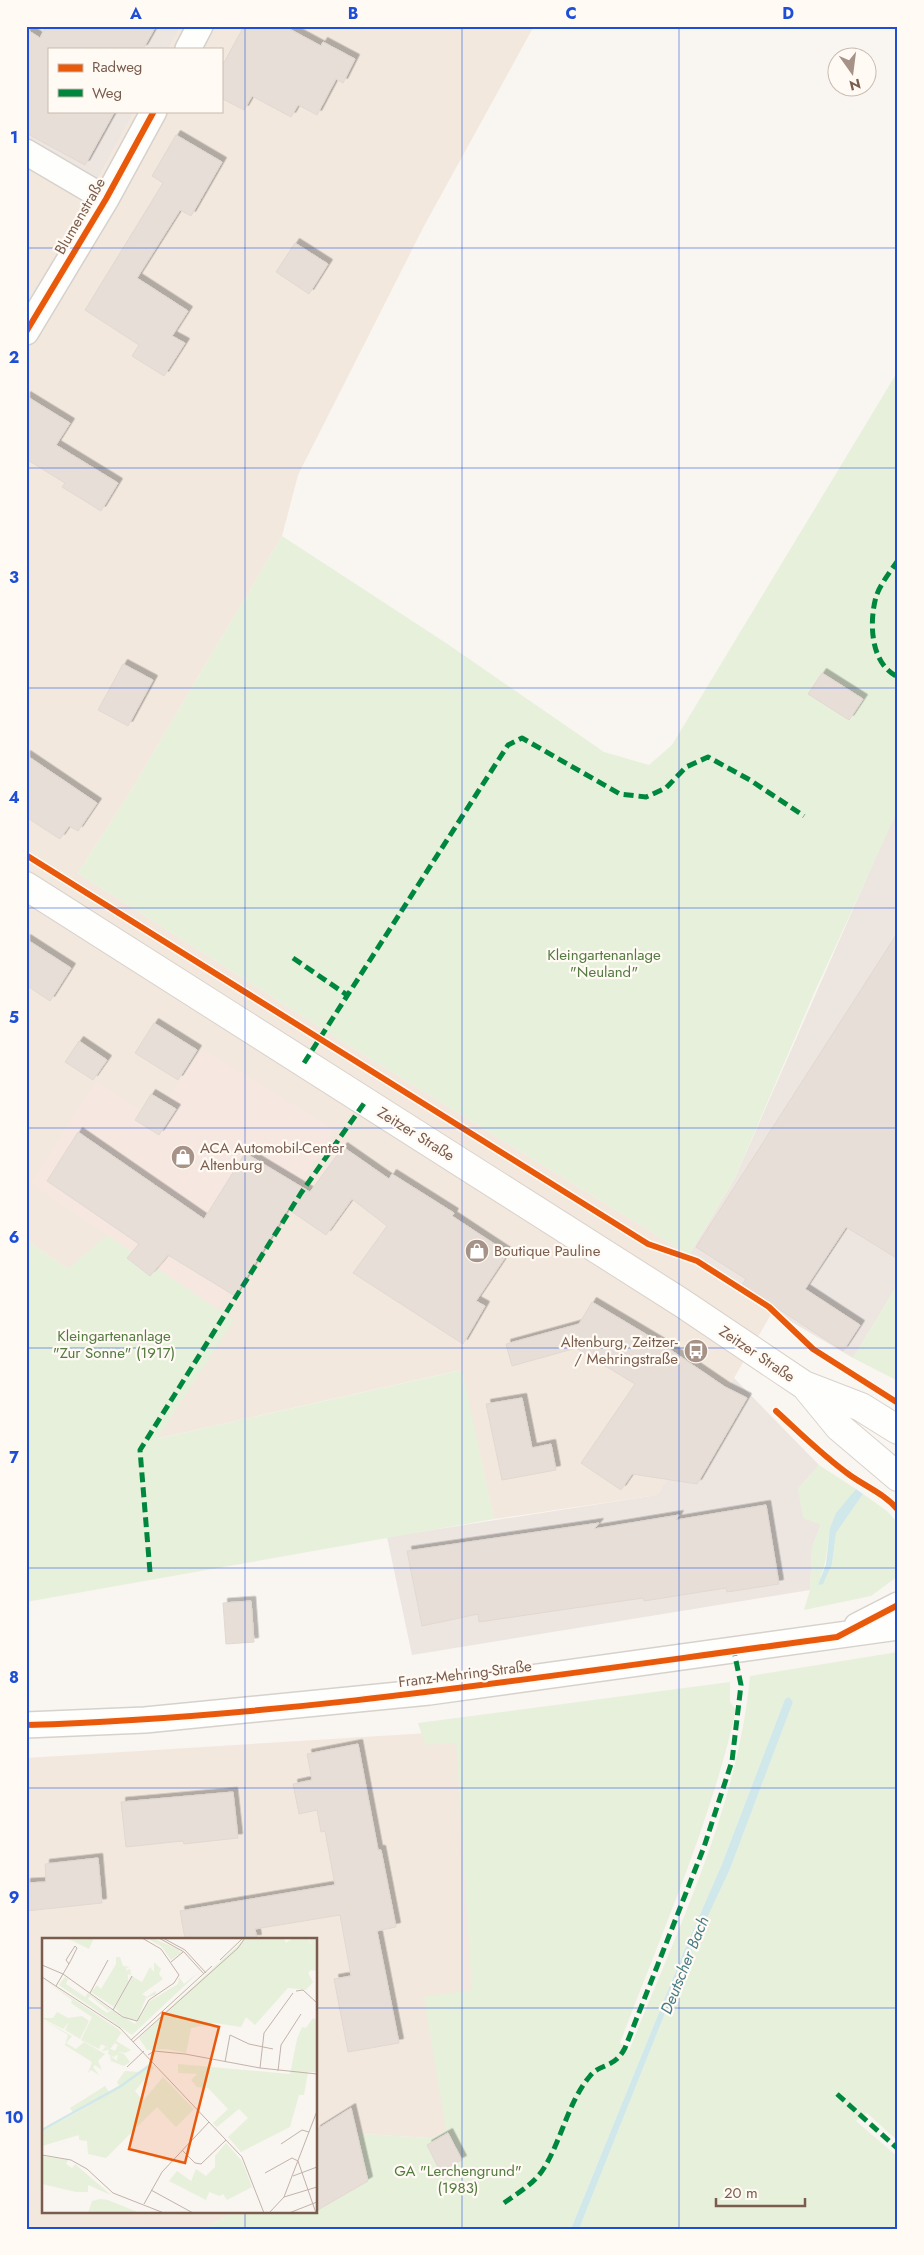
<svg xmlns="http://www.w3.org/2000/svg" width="924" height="2255" viewBox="0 0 924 2255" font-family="Jost,sans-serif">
  <defs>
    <filter id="shadow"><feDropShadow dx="4.5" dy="-4.5" stdDeviation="0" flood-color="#0004"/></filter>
  </defs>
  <rect width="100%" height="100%" fill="#f9f5f0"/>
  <path fill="#f2e8de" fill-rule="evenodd" d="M26 26H534L424 226 298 475 282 536 126 799 78 873 348 1045 689 1255 773 1311 734 1378 657 1495 494 1519 461 1370 156 1439 233 1320 216 1310 68 1269 26 1240ZM49 49H221V111H49Z
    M461 1731 477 1994 452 2130 431 2138 361 2134 316 2164V1939H44V2211H236L204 2229H26V1758Z"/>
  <path fill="#f6e8e1" d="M202 1049 335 1130 216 1310 31 1183 96 1082 154 1119Z"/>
  <path fill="#ede5e0" d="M26 26H180L168 49H49V111H134L97 179 26 140Z
    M897 809 898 1284 853 1358 773 1311 689 1255 735 1178Z
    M734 1378 819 1465 798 1489 821 1525 812 1547 810 1590 412 1655 387 1537 657 1495Z"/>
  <path fill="#e7f0db" d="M898 371V810L815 991 735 1178 689 1255 348 1045 78 873 126 799 282 536 446 643 604 752 649 765 672 745Z
    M107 1235 234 1320 157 1439 462 1370 494 1519 26 1602V1240L68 1269Z
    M898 1284V1381L853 1358Z
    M819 1465 856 1489C847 1502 835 1512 831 1528 826 1545 828 1561 820 1577L832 1564 836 1533 863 1494 887 1511 898 1523V1576L871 1596 804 1610 810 1590 812 1547 821 1525 803 1518 798 1489Z
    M898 1652V2141L867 2113 856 2121 898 2157V2229H579L679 1978 730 1869 793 1702 785 1699 722 1864 684 1951 571 2229H204L236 2211H316V2164L361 2134 431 2138 446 2131 424 1997 472 1990 456 1743 425 1745 418 1723 730 1682V1702L736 1710C710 1825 661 1934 620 2043L629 2051C677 1930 738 1807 750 1676Z"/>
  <path fill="#d0e8ea" d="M856 1489 863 1494 836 1533 832 1564 823 1584 818 1585 826 1564 830 1528 836 1513Z
    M789 1697 793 1702 730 1869 679 1978 579 2229H571L684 1951 722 1864 785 1699Z"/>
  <path fill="#e6ded7" stroke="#e2d8d2" filter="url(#shadow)" d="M46 26H156L143 49H49V111H115L85 165 26 133V29L40 38Z
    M244 26H284L321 46 323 42 355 59 343 83 336 79 317 115 298 105 291 117 252 96 244 110 221 98V68Z
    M176 135 222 162 191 216 180 210 137 278 188 311 172 336 185 343 164 376 132 356 139 345 85 310 163 183 152 176Z
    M295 243 328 264 309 294 276 272Z
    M26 396 70 423 56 445 118 483 101 511 62 487 65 483 26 459Z
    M123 664 153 680 128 726 98 710Z
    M822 673 863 699 849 720 808 694Z
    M26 755 97 803 78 831 69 826 60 839 26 817Z
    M898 932V1259L846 1227 805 1289 860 1325 843 1351 742 1285 746 1279 696 1247Z
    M26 939 71 968 50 1001 26 985Z
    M154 1023 197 1050 178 1080 135 1053Z
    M79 1041 107 1060 93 1080 65 1062Z
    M151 1094 176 1109 159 1135 135 1120Z
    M78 1132 204 1219 245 1153 310 1192 343 1147 389 1179 392 1174 454 1213 452 1216 508 1253 476 1301 485 1306 463 1344 353 1273 387 1226 352 1199 326 1235 288 1209 235 1296 168 1255 150 1276 127 1258 139 1244 47 1181Z
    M592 1302 659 1342 725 1387 747 1398 697 1484 632 1474 621 1490 581 1463 635 1384 576 1348 512 1366 506 1344 579 1324Z
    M522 1398 532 1448 551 1444 556 1470 502 1480 486 1404Z
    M766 1505 779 1584 727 1592 726 1588 644 1601 643 1598 479 1622 478 1614 422 1626 407 1551 599 1523 594 1529 679 1515 676 1520Z
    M251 1601 254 1642 226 1644 223 1603Z
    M358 1744 378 1850H381L396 1927 377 1931 399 2043 348 2052 334 1979 351 1976 340 1915 255 1929 257 1939H185L180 1911 335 1885 325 1831 321 1832 317 1810 299 1814 293 1784 312 1780 307 1754Z
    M233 1792 238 1838 184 1844 183 1841 126 1847 121 1802Z
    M98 1858 102 1903 26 1911V1883L46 1882 45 1864Z
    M351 2108 368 2181 316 2211V2130Z
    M448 2133 462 2160 440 2171 427 2145Z"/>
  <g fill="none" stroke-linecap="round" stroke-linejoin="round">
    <g stroke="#d7d1cb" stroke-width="28">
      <path id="street" d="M188 49 200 26
        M26 152 106 199
        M26 332 106 199 154 111
        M857 1626 898 1605
        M26 1725 145 1720 429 1692 898 1627"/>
    </g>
    <g stroke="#d9d2cb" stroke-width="30">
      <path id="secondary" d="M26 886 682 1303 804 1385 861 1407 898 1430
        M807 1388 839 1427 898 1477"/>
    </g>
    <use href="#street" stroke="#fefefd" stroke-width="25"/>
    <use href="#secondary" stroke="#fefefd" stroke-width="28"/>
    <path stroke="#00873e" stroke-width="5" stroke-dasharray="10 5" stroke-linecap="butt" d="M898 560C891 571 880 584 876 597 869 622 870 664 898 677
      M293 958 347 995
      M304 1063 508 745 522 738 620 794 646 797 666 788 686 767 708 757 750 780 804 816
      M150 1572 140 1450 301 1193 365 1102
      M837 2094 898 2149
      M504 2203C518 2193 535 2183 544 2168 562 2139 568 2102 590 2076 600 2063 614 2069 625 2048L704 1847 732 1761 741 1685 734 1651"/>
    <g stroke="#fffaf3" stroke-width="9">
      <path id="cycleway" d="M26 332 106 199 154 111
        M26 855 648 1244 697 1261 769 1307 813 1349 898 1403
        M776 1411C800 1433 824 1457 851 1476 867 1487 886 1495 898 1510
        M26 1725C291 1717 553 1675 815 1640L837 1637 898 1605"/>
    </g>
    <use href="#cycleway" stroke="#e8590c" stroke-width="6"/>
  </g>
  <path fill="none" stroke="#1d4ed8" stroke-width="1" stroke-opacity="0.55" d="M245 26V1939M462 26V2229M679 26V2229M26 248H898M26 468H898M26 688H898M26 908H898M26 1128H898M26 1348H898M26 1568H898M26 1788H898M26 2008H44M316 2008H898M245 2211V2229"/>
  <defs>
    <g id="shop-disc" transform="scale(1.25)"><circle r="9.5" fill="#a69286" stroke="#fffaf3"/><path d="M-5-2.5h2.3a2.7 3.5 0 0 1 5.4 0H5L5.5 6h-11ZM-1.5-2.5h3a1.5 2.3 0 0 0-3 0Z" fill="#fff"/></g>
    <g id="bus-disc" transform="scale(1.25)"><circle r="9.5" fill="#a69286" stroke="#fffaf3"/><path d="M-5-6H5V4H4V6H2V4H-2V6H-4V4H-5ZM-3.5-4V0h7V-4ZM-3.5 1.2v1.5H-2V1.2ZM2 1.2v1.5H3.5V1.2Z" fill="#fff"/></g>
  </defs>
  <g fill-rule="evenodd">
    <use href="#shop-disc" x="183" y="1157"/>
    <use href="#shop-disc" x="477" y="1251"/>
    <use href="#bus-disc" x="696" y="1351"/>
  </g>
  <g text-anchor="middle" stroke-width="4.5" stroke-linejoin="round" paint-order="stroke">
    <g font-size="15" fill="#7a5c4d" stroke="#fffaf3">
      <text transform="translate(80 216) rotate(-60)" y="5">Blumenstraße</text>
      <text transform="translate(416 1134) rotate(32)" y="5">Zeitzer Straße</text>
      <text transform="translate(757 1354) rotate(34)" y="5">Zeitzer Straße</text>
      <text transform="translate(465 1674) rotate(-7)" y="5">Franz-Mehring-Straße</text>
    </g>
    <g font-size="15" fill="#537a41" stroke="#fffaf3">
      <text x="604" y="960">Kleingartenanlage<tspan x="604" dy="17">"Neuland"</tspan></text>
      <text x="114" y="1341">Kleingartenanlage<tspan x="114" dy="17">"Zur Sonne" (1917)</tspan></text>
      <text x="458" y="2176">GA "Lerchengrund"<tspan x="458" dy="17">(1983)</tspan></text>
    </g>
    <g font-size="15" fill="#7a5c4d" stroke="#fffaf3" text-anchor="start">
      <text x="200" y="1153">ACA Automobil-Center<tspan x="200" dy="17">Altenburg</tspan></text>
      <text x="494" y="1256">Boutique Pauline</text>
      <text x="678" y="1347" text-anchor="end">Altenburg, Zeitzer-<tspan x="678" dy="17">/ Mehringstraße</tspan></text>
    </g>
    <g font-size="16" font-style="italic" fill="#437c86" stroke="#fffaf3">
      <text transform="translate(684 1965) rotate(-68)" y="6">Deutscher Bach</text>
    </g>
  </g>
  <g transform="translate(42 1938)">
    <rect width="275" height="275" fill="#f9f5f0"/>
    <path d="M25 0H52L47 11ZM110 0 136 11 139 15 129 22 120 9 108 2ZM204 0H242L244 5 251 0H265L272 10 266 0H275V33L269 32 266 35 271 44 264 52 246 50 213 87 204 79 199 89 173 85 149 90 144 115 124 111 105 112 97 100 119 79 123 84 119 78ZM74 19H78L81 28 88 29 84 30 85 33 87 31H88L89 37 86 36V44L72 69 49 54 55 47 59 51 74 26ZM112 24 119 31 117 36 121 41 100 56 105 59 113 53 115 56 104 60 95 82 85 80 74 73 78 75 75 72 83 59 75 72 73 70 90 38 100 44 108 29 112 34ZM157 34 90 97 17 47 23 39 26 41 24 46 43 59 46 55 68 71 67 73 48 58 46 61 65 75 70 72 93 86 108 63 136 46 137 39 142 46ZM0 40 76 91 84 100 79 95 74 103 89 112 83 115 73 113 76 107 73 105 68 111 59 106 57 111 39 102 50 79 29 65 30 62ZM15 74 26 80 40 78 47 83 38 101 23 92 27 84 21 91 0 80H11ZM271 80 275 82V134H266L262 157H257L248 189 199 214 186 199 206 180 197 171 175 189 171 185 186 171 166 150 155 149 149 142 155 136 136 135V126L248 136 255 101 260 89 264 90ZM0 81 30 98 24 105 34 111 42 104 63 116 56 123 60 132 53 127 51 129 57 137 49 132 46 135 50 124 23 107 26 97ZM63 109 82 116 88 124 82 128 69 123 68 117 75 123 76 116 72 119 66 116 67 112 60 113ZM108 126 112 130 93 153 101 163 121 139 152 171 134 189 115 169 64 220 46 216 45 203 37 202V197L0 208V193L34 175 59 160 31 175 28 170 63 148 67 154 77 148 75 144 83 133 98 134ZM184 205 200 223 210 249 185 262 181 256 178 258 167 254 164 262 127 243 135 233 149 243 154 231 164 238 173 229V218ZM0 218 26 222 24 226 30 230 33 226 69 257 46 247V254H34L0 246ZM58 261 66 262 98 275H46L50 263Z" fill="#e7f0db"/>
    <path fill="none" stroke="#d0e8ea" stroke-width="2.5" d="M0 192 79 148 108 127"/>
    <path fill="none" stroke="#c2b3aa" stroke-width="1" d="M117 0 142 14 162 36M121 0 143 12 164 35M178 22 200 1M129 24 141 14M0 27 21 36 28 24 35 10 33 8 24 22 27 26M0 39 78 90M14 48 21 36 81 79 95 83 107 62 132 45 137 37 119 11 100 0M254 53 261 52 275 65M48 55 66 22M71 72 90 38M77 89 200 219 222 275M89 102 170 28M91 104 196 10 203 0M106 117 112 113 143 116 218 130 275 136M183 124 188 97 207 106 231 111M85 129 102 113M218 130 222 95 251 55M236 133 239 107 259 76M239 206 260 192 267 194M140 212 153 225 159 226 184 202M0 217 29 222 45 231 71 255 122 275M223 235 250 220 256 223 274 275M251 238 275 229M109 252 151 275M242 259 275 249M102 266 120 234 167 184M227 275 242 259 275 173M247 275 275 264"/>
    <path fill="#e8590c" fill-opacity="0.15" stroke="#e8590c" stroke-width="2.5" d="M121 75 177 89 143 225 87 211Z"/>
    <rect width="275" height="275" fill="none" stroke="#7a5c4d" stroke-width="2.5"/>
  </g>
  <rect width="924" height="2255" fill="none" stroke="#fffaf3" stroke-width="55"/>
  <rect x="48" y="48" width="175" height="65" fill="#fffaf3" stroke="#cabbb1"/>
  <rect x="58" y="64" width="25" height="8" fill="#e8590c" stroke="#cabbb1"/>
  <text x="92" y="72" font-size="15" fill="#7a5c4d">Radweg</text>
  <rect x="58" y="89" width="25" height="8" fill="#00873e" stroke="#cabbb1"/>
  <text x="92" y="98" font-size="15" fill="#7a5c4d">Weg</text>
  <g transform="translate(852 72) rotate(166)"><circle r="24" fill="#fffaf3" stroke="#cabbb1"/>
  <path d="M0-4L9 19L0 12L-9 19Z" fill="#a69286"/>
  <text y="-8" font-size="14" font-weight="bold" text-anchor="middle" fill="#7a5c4d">N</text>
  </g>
  <path d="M716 2198v8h89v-8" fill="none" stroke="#7a5c4d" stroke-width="2.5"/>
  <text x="724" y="2198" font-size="15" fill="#7a5c4d" stroke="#fffaf3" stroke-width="4" paint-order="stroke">20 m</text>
  <rect x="28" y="28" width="868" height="2200" fill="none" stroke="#1d4ed8" stroke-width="2"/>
  <g font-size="16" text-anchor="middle" font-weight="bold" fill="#1d4ed8">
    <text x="136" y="19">A</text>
    <text x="353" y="19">B</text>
    <text x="571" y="19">C</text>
    <text x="788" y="19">D</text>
    <text x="14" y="143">1</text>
    <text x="14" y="363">2</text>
    <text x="14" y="583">3</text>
    <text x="14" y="803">4</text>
    <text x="14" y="1023">5</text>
    <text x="14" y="1243">6</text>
    <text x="14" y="1463">7</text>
    <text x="14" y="1683">8</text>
    <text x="14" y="1903">9</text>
    <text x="14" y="2123">10</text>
  </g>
</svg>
